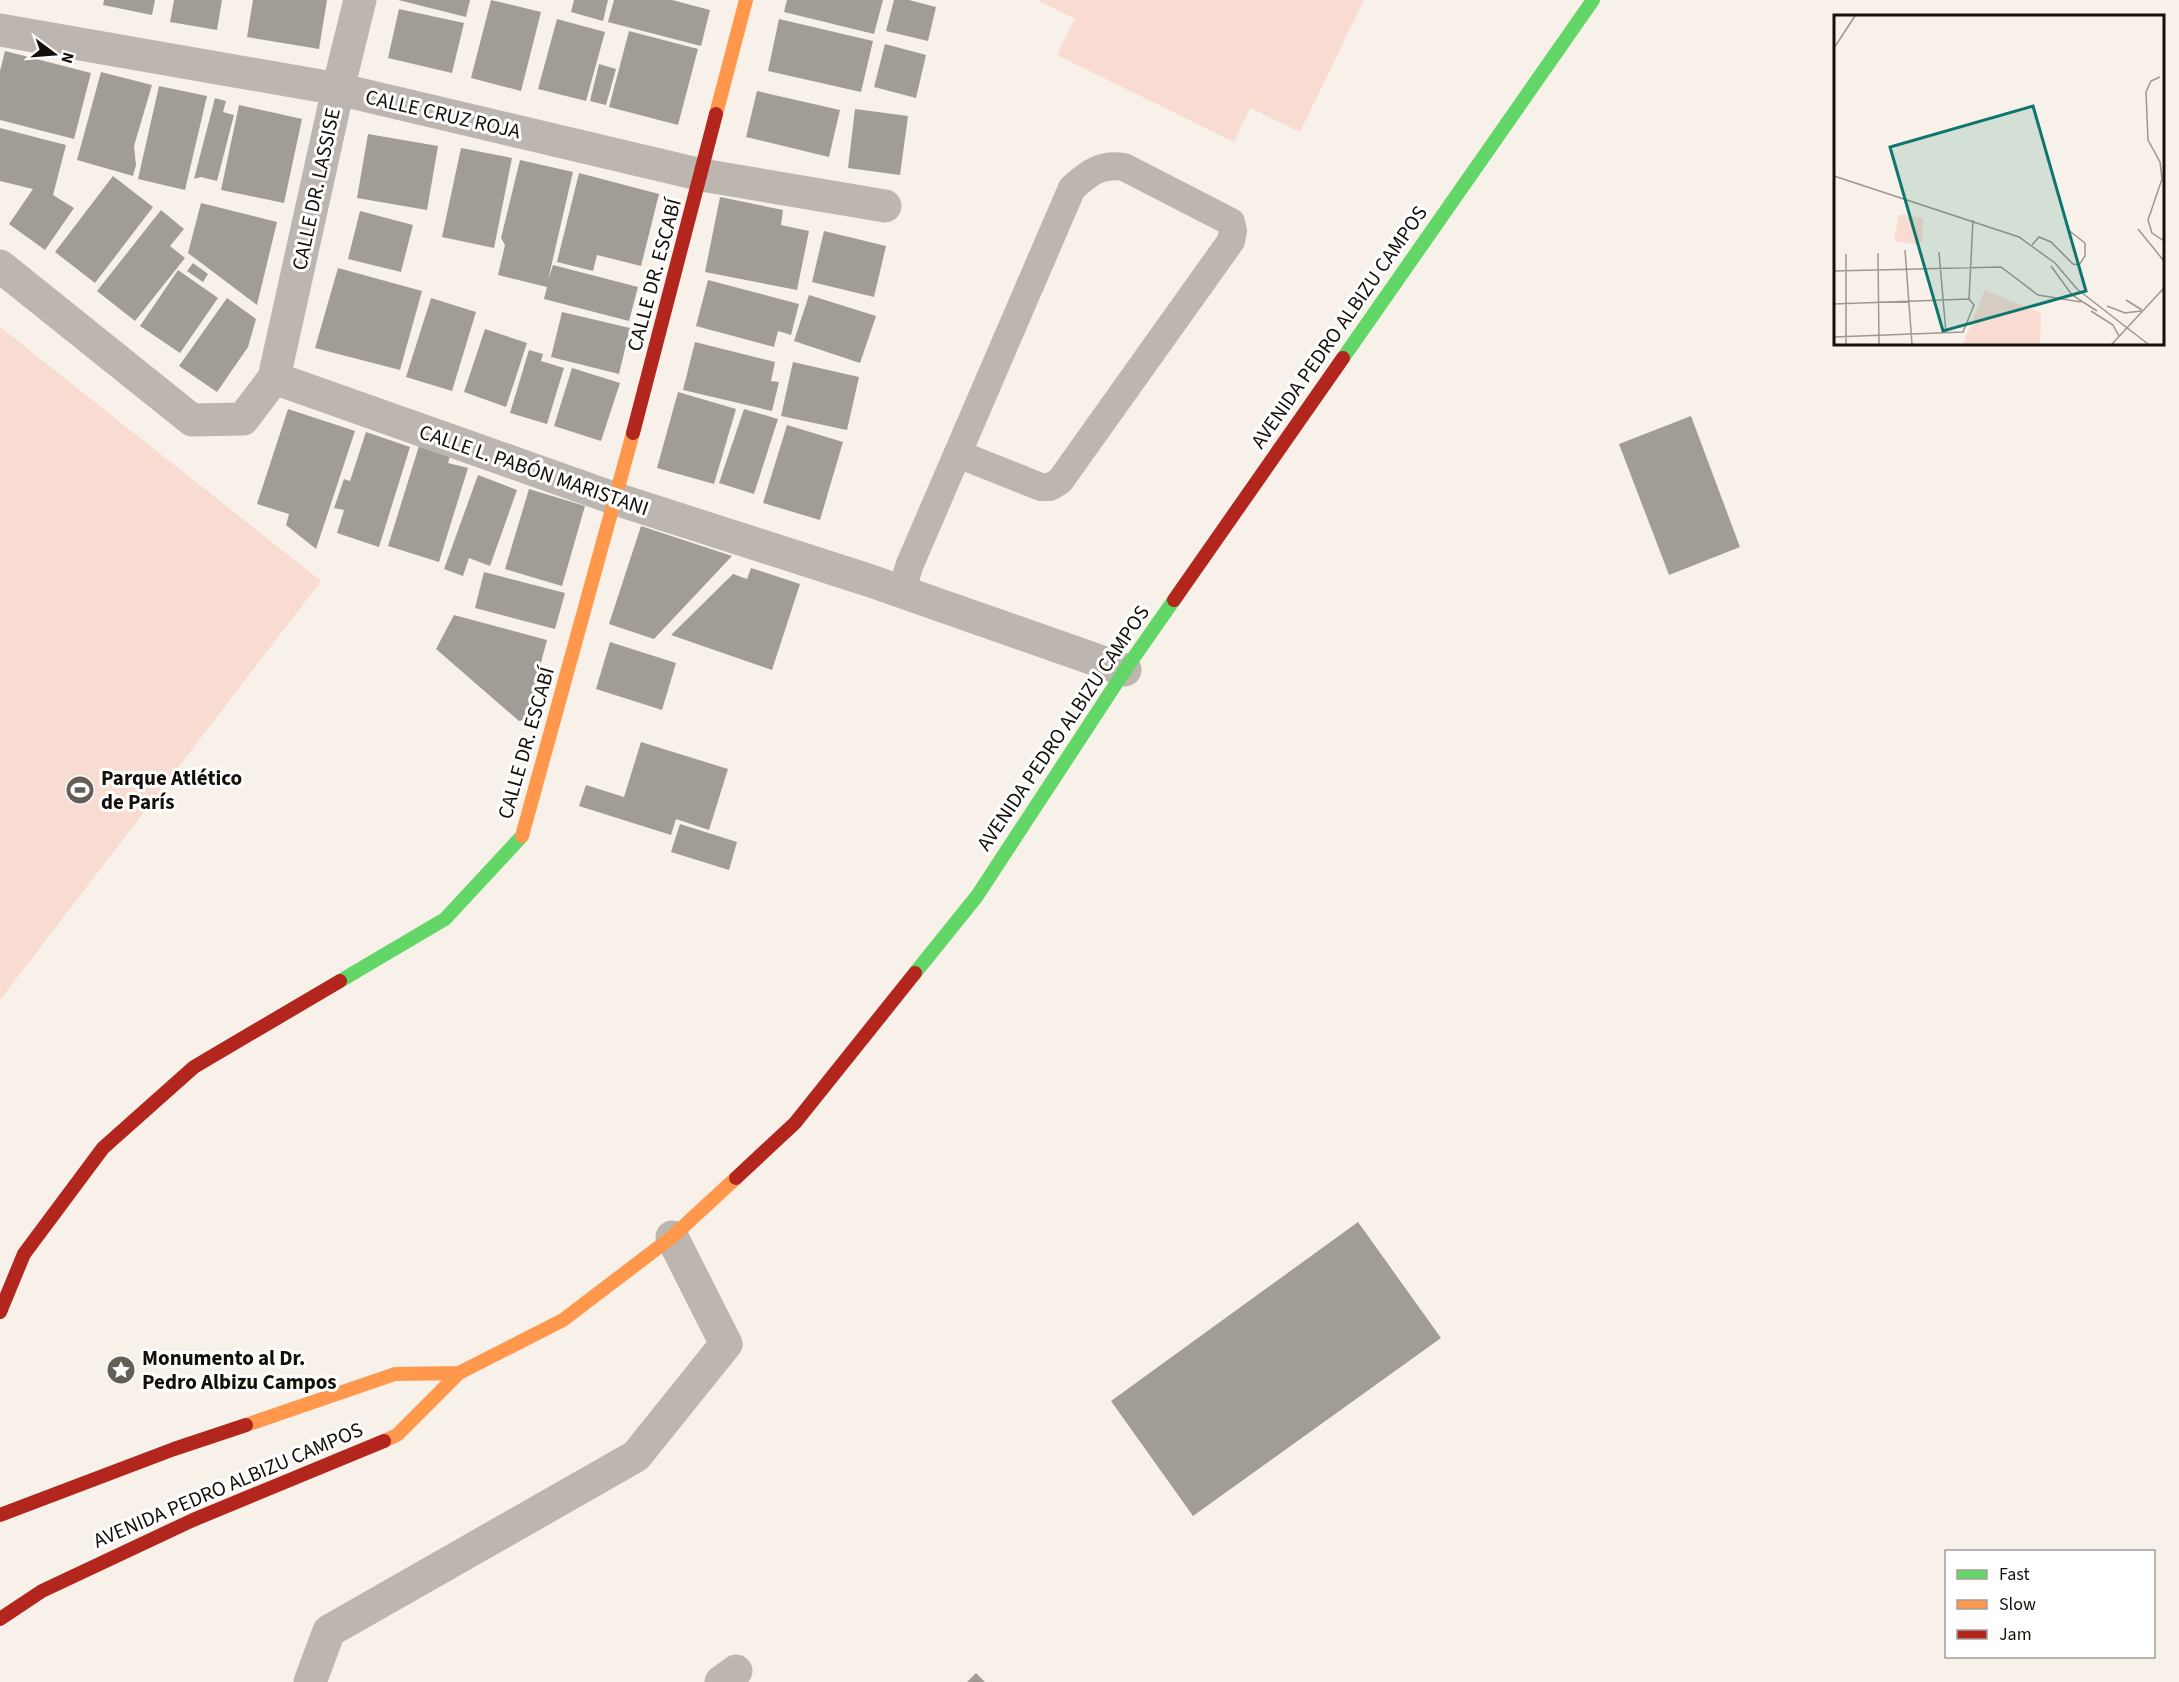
<svg xmlns="http://www.w3.org/2000/svg" width="2179" height="1682" viewBox="0 0 2179 1682" font-family="'Source Sans 3',sans-serif">
  <rect width="100%" height="100%" fill="#f7f1e9"/>
  <path fill="#f8dcd2" d="M1037 0H1364L1300 132 1250 108 1234 142 1057 55 1075 19Z
    M0 327 321 581 0 1000Z"/>
  <path fill="#a19d96" d="M104 0H155L152 15 103 5Z
    M174 0H222L217 30 170 22Z
    M253 0H327L319 49 247 37Z
    M398 0H470L466 17Z
    M491 0 541 12 521 91 471 78Z
    M574 0H608L603 21 571 12Z
    M614 0H672L710 10 701 46 608 22Z
    M787 0H883L874 34 784 12Z
    M894 0H909L936 7 928 41 886 31Z
    M399 9 464 23 452 73 388 58Z
    M557 19 605 32 586 101 538 89Z
    M779 19 873 41 861 92 768 71Z
    M629 31 698 49 678 125 609 107Z
    M885 44 926 55 916 98 874 87Z
    M5 51 91 73 74 139 0 120V71Z
    M599 64 616 69 606 105 590 101Z
    M101 72 152 85 134 146 136 165 133 176 77 160Z
    M159 86 207 96 185 190 138 179Z
    M757 91 840 110 829 157 746 137Z
    M215 98 226 101 223 112 234 115 217 181 201 177 194 179Z
    M239 105 302 119 284 203 221 190Z
    M855 109 908 116 900 175 848 168Z
    M0 128 66 145 53 195 74 208 45 250 9 224 33 189 0 181Z
    M368 134 438 146 427 210 357 198Z
    M461 148 512 158 494 248 442 237Z
    M520 160 573 172 548 280 553 265 638 287 629 321 544 299 547 287 498 275 505 245 501 238Z
    M579 173 659 194 641 266 597 255 593 271 557 262Z
    M113 176 153 207 95 283 55 252Z
    M720 197 783 210 781 225 809 231 797 290 705 272Z
    M201 203 277 222 257 305 188 253Z
    M161 210 184 229 170 246 185 258 135 321 97 291Z
    M360 211 413 225 401 272 348 259Z
    M824 231 886 246 874 297 812 282Z
    M193 263 208 274 203 282 187 271Z
    M338 268 422 291 400 370 315 348Z
    M178 270 218 298 180 353 140 326Z
    M708 280 799 304 791 335 778 331 774 347 696 326Z
    M809 295 876 316 860 363 794 341Z
    M227 298 256 319 248 347 217 392 179 366Z
    M431 298 476 312 452 391 406 377Z
    M562 312 630 328 619 374 551 357Z
    M485 329 527 343 506 407 464 392Z
    M695 342 775 362 771 381 779 382 772 411 683 390Z
    M529 350 543 354 541 361 564 368 547 424 510 413Z
    M793 362 859 377 847 430 781 416Z
    M572 368 620 383 601 441 554 426Z
    M678 392 736 409 714 484 657 468Z
    M288 409 355 431 316 549 286 525 289 514 257 504Z
    M744 409 778 419 754 494 719 483Z
    M1691 416 1740 547 1669 575 1619 444Z
    M787 425 843 442 820 520 763 503Z
    M366 432 410 447 379 547 337 533 344 510 334 508 344 479 350 481Z
    M419 446 450 456 448 463 468 468 439 562 388 546Z
    M478 475 517 490 490 566 469 558 463 576 444 569Z
    M529 489 585 506 562 586 505 569Z
    M641 526 732 556 654 639 609 624Z
    M751 568 800 584 772 670 671 635 733 574 747 579Z
    M484 572 565 593 555 629 475 608Z
    M454 615 547 640 526 719 519 721 436 649Z
    M610 642 676 663 662 710 596 689Z
    M641 742 728 769 709 830 676 819 671 835 579 806 586 785 624 797Z
    M680 824 737 842 729 870 671 852Z
    M1358 1222 1441 1338 1193 1516 1111 1401Z
    M976 1673 985 1682H967Z"/>
  <g fill="none" stroke-linecap="round" stroke-linejoin="round">
    <path stroke="#bdb6b0" stroke-width="28" d="M901 592 910 564 1072 188C1089 173 1101 163 1124 167L1231 222 1233 231 1231 241 1060 481 1050 487H1041L958 454"/>
    <path stroke="#bdb6b0" stroke-width="33" d="M0 30 338 89 702 175 885 206
      M0 266 192 420 243 419 274 378 338 89 360 0
      M274 378 616 499 871 581 1125 670
      M310 1682 329 1631 636 1456 726 1344 672 1237
      M721 1682 736 1671"/>
    <path stroke="#63d668" stroke-width="14" d="M1343 358 1593 0
      M915 973 977 896 1125 670 1174 600
      M340 981 445 919 522 836"/>
    <path stroke="#ff974d" stroke-width="14" d="M716 114 746 0
      M522 836 633 433
      M246 1425 395 1374 459 1373
      M384 1441 397 1435 459 1373 563 1320 672 1237 736 1178"/>
    <path stroke="#b3261e" stroke-width="14" d="M633 433 716 114
      M1174 600 1343 358
      M736 1178 795 1123 915 973
      M0 1312 24 1254 103 1148 194 1067 340 981
      M0 1515 174 1449 246 1425
      M0 1619 42 1591 193 1520 384 1441"/>
  </g>
  <defs>
    <g id="stadium-disc" transform="scale(1.5)"><circle r="9.5" fill="#635f57" stroke="#fff"/><path d="M0-5a6.5 5 0 1 0 0 10a6.5 5 0 1 0 0-10ZM-3.5-1.8h7v3.6h-7Z" fill="#fff"/></g>
    <g id="sight-disc" transform="scale(1.5)"><circle r="9.5" fill="#635f57" stroke="#fff"/><path d="M0-6L1.8-2.2L6-1.7L2.9 1.2L3.7 5.4L0 3.3L-3.7 5.4L-2.9 1.2L-6-1.7L-1.8-2.2Z" fill="#fff"/></g>
  </defs>
  <g fill-rule="evenodd">
    <use href="#stadium-disc" x="80" y="790"/>
    <use href="#sight-disc" x="121" y="1370"/>
  </g>
  <g text-anchor="middle" stroke-width="6" stroke-linejoin="round" paint-order="stroke">
    <g font-size="21" fill="#141009" stroke="#fff">
      <text transform="translate(443 114) rotate(13)" y="7">CALLE CRUZ ROJA</text>
      <text transform="translate(316 189) rotate(-78)" y="7">CALLE DR. LASSISE</text>
      <text transform="translate(654 275) rotate(-75)" y="7">CALLE DR. ESCABÍ</text>
      <text transform="translate(1339 327) rotate(-55)" y="7">AVENIDA PEDRO ALBIZU CAMPOS</text>
      <text transform="translate(534 470) rotate(19)" y="7">CALLE L. PABÓN MARISTANI</text>
      <text transform="translate(1063 728) rotate(-56)" y="7">AVENIDA PEDRO ALBIZU CAMPOS</text>
      <text transform="translate(526 743) rotate(-74)" y="7">CALLE DR. ESCABÍ</text>
      <text transform="translate(228 1485) rotate(-23)" y="7">AVENIDA PEDRO ALBIZU CAMPOS</text>
    </g>
    <g font-size="21" font-weight="bold" fill="#141009" stroke="#fff" text-anchor="start">
      <text x="101" y="785">Parque Atlético<tspan x="101" dy="24">de París</tspan></text>
      <text x="142" y="1365">Monumento al Dr.<tspan x="142" dy="24">Pedro Albizu Campos</tspan></text>
    </g>
  </g>
  <g transform="translate(1834 15)">
    <rect width="330" height="330" fill="#f7f1e9"/>
    <path d="M65 199 89 203 88 226 84 230 60 226ZM151 275 207 298 206 329H129Z" fill="#f8dcd2"/>
    <path fill="none" stroke="#9c978f" stroke-width="1.5" d="M0 33 21 1M326 62 317 66 312 77 314 125 326 147 328 164 314 205 318 218 330 226M0 161 185 222 221 248 243 274 292 312M304 214 330 246M198 230 205 222 217 227 239 249 245 250 251 241V228L233 214M71 235 78 329M105 237 112 318M44 238 45 329M217 251 238 280 263 296M0 256 167 252 204 280 247 287M292 285 308 295M0 289 135 284M273 291 291 298 307 296M257 296 279 310 285 321M292 312 314 329M0 322 129 317 140 290 135 284 139 205M12 329V239M278 329 330 273"/>
    <path fill="#0f766e" fill-opacity="0.15" stroke="#0f766e" stroke-width="3" d="M199 91 252 276 109 316 56 132Z"/>
    <rect width="330" height="330" fill="none" stroke="#141009" stroke-width="3"/>
  </g>
  <rect x="1945" y="1550" width="210" height="108" fill="#ffffff" stroke="#a19f9d" stroke-width="1.5"/>
  <rect x="1957" y="1570" width="30" height="9" fill="#63d668" stroke="#a19f9d" stroke-width="1.5"/>
  <text x="1999" y="1580" font-size="18" fill="#141009">Fast</text>
  <rect x="1957" y="1600" width="30" height="9" fill="#ff974d" stroke="#a19f9d" stroke-width="1.5"/>
  <text x="1999" y="1610" font-size="18" fill="#141009">Slow</text>
  <rect x="1957" y="1630" width="30" height="9" fill="#b3261e" stroke="#a19f9d" stroke-width="1.5"/>
  <text x="1999" y="1640" font-size="18" fill="#141009">Jam</text>
  <g transform="translate(54 54) rotate(106)" stroke="#ffffff" stroke-width="4.5" paint-order="stroke">
  <path d="M0-4.5L10 22L0 15L-10 22Z" fill="#141009"/>
  <text y="-9" font-size="16" font-weight="bold" text-anchor="middle" fill="#141009">N</text>
  </g>
</svg>
